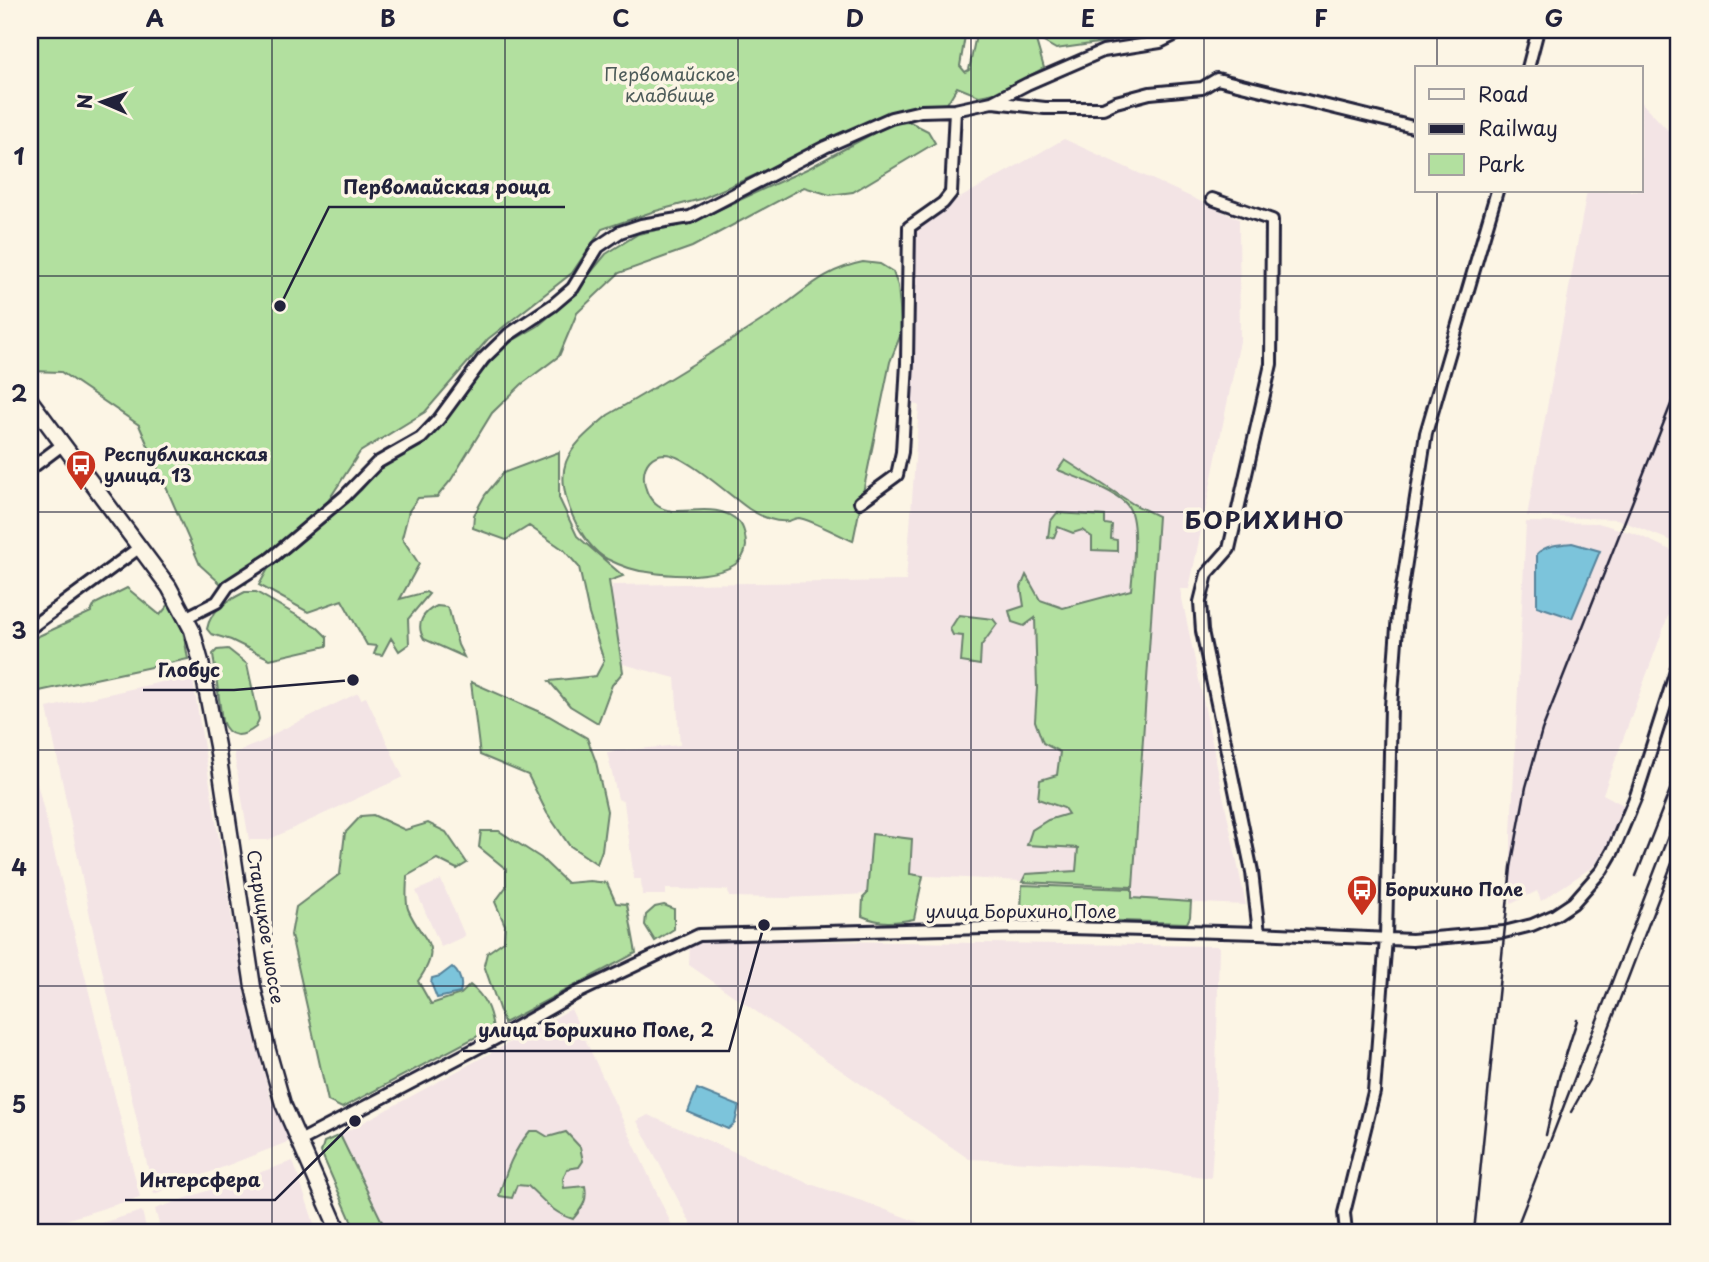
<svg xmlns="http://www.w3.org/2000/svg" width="1709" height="1262" viewBox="0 0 1709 1262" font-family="'Playpen Sans',sans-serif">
  <rect width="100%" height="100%" fill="#fcf5e5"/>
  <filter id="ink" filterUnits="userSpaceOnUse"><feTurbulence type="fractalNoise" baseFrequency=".0143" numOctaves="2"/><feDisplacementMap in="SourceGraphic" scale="14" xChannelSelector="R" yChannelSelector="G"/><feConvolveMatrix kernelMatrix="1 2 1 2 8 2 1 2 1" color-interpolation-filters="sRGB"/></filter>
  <g filter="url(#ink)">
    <path fill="#f3e4e5" d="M1641 102 1679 142V544L1617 519 1527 516 1587 191H1641Z
      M1064 139 1239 219 1240 341 1189 589H1180L1246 905 1132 900V887L910 875 873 834 867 894 786 898 729 897 728 890 668 889H666V895H642L641 879H634L624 802 618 799 607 752 680 745 675 678 619 663 610 601 612 585 906 581 919 405 910 404 914 224Z
      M1526 522 1598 523 1636 534 1679 554V586L1603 794 1627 807 1613 839 1594 866 1541 901 1537 891 1511 904V834Z
      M192 675 244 991 270 1097 290 1141 154 1194 94 935 47 708Z
      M358 693 361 699 366 697 403 777 268 840H249L234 753 266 740 279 731Z
      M30 755 140 1197 30 1231Z
      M441 880 465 936 441 947 416 891Z
      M744 940 1219 946 1215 1119 1211 1178 1132 1167 969 1159 689 965 690 941Z
      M571 1009 675 1232H387L340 1135Z
      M648 1115 810 1184 865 1202 944 1232H695L637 1121Z
      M293 1161 317 1232H161L155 1209Z
      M142 1211 147 1232H71Z"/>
    <path fill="#b2e09f" stroke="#6a816d" stroke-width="2" d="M30 30H966L960 66 965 72 969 70 977 30H1082L1078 31 1105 42 1056 49 1035 37 1044 68 1000 92 979 96 957 87 945 107 902 110 701 199 652 212 602 229 572 273 488 339 425 412 360 452 328 501 259 561 246 584 220 583 200 565 139 425 61 372 30 371Z
      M910 122 928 131 935 143 853 192 830 195 804 187 692 247 619 273 577 313 559 356 522 384 492 413 451 480 437 497 418 498 409 511 402 538 419 564 400 599 426 592 429 594 408 619 409 644 399 651 391 638 382 655 374 654 377 646 367 645 342 600 308 612 259 585 269 567 361 490 381 466 430 438 502 347 538 326 568 300 606 254 638 234 690 223 809 168 885 127 896 123Z
      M863 262 880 264 893 272 898 286 902 331 890 362 853 541C841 536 809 519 799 518 795 518 792 520 789 521 775 523 760 516 749 509 731 497 685 454 665 454 637 455 639 493 658 506 678 520 714 498 739 522 744 527 746 538 746 546 743 582 672 576 648 572 635 571 619 565 607 559 581 545 555 491 566 462 574 442 592 429 608 415 662 384 715 351 767 317 804 294 818 271 863 262Z
      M559 452V498L577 536 623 576 609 581 623 672 612 685 598 723 570 706 549 681 596 676 604 661 589 614 579 567 564 550 529 526 506 540 473 528 474 515 485 495 503 473Z
      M1065 460 1133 504 1158 516 1133 887 1022 882 1026 874 1076 871 1078 848 1027 845 1032 830 1048 820 1068 814 1064 808 1038 799 1040 780 1057 775 1060 752 1043 743 1035 721 1037 688 1035 618 1024 626 1012 622 1009 611 1024 606 1021 587 1026 575 1040 600 1063 608 1131 590C1133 570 1138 525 1129 508 1121 492 1075 477 1058 470Z
      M1057 513 1105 516V524L1112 525 1111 539 1117 540V551L1092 550V537L1082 530 1073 533 1058 527 1054 537 1048 538 1050 522Z
      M127 588 160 615 170 603 183 631 188 659 30 693V640L91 612 95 604Z
      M245 592H256L317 627 327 637V646L270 659 231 640 211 634 207 629C210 610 229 600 245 592Z
      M437 606 446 607 449 610 458 645 464 657 424 639C415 624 423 612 437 606Z
      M959 615 993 619 997 624 981 646 980 665 961 662 963 636 953 635 950 629Z
      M228 649 247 664 259 719 256 727C242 738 229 739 222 721L213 654 217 650Z
      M471 682 549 716 587 738 596 762 607 811 602 850 597 864 569 845 547 813 528 775 480 755Z
      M373 815 405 830 428 823 446 832 467 863 457 869 437 859 407 876C407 886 405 900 408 909 422 943 445 943 418 981L431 1004 461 994 470 985C485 997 490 1009 493 1028L342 1108 328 1101 291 935 296 907 340 874 345 833 361 816Z
      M481 831H499L541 858 567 883 590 881 607 883 616 903 627 904 636 953 504 1023 484 965 487 953 504 941 505 925 495 902 506 887V869L479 847Z
      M872 834 912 839 910 874 923 876 914 919C895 923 880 924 862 916L863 898 867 894Z
      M1022 885 1132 889V898L1191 902 1190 917 1187 923 1024 918 1021 910Z
      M664 905 674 909V929L655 941 645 925 646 915 655 907Z
      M530 1131H538L548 1137 566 1132 580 1147 583 1161 579 1167 567 1169 563 1179 564 1188 585 1186C588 1201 582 1208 573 1219 552 1213 543 1199 528 1186L517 1185 512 1198 499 1196C506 1171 513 1151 530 1131Z
      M340 1135 387 1232H356L321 1152 324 1142Z"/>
    <path fill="#7bc4db" stroke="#57839b" stroke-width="2" d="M1572 543 1600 551 1572 618 1537 606V554C1545 545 1561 544 1572 543Z
      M452 967C460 974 463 983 460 993L437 998 431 983 432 978 440 976Z
      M697 1089 739 1106 735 1123 728 1129 688 1112Z"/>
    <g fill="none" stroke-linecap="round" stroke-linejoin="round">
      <g stroke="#22223b" stroke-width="16">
        <path id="minor" d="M1528 68 1538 30
          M993 102 1045 108H1103L1116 102 1150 93 1202 88 1217 79 1417 128
          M1212 199 1272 220 1271 364 1229 549 1207 574 1200 602 1202 631 1252 872 1259 933
          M30 469 62 445
          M860 502 897 475 902 452 907 363 909 227 943 203 951 193 955 110
          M187 617 217 602 228 586 270 559 345 496 377 463 421 438 439 419 483 359 508 335 553 305 573 288 598 247 620 232 641 225 690 217 825 147 891 118 921 111 955 110 992 102 1027 84 1103 51 1160 42 1184 30
          M30 628 140 547
          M298 1142 504 1034 575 994 699 935 1031 927 1259 933 1412 940 1504 932 1532 925 1555 915 1573 903 1602 870 1613 851 1636 796 1679 662
          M1346 1232 1344 1213 1374 1092 1386 938 1391 706 1398 614 1426 433 1497 191"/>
      </g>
      <g stroke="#22223b" stroke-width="19">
        <path id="major" d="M30 400 169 587 192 630 201 662 217 746 253 987 267 1047 283 1104 339 1232"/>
      </g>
      <use href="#minor" stroke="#fcf5e5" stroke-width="10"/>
      <use href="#major" stroke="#fcf5e5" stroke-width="14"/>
      <path stroke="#22223b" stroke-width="2.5" d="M1669 816 1679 789
        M1636 876 1679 767
        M1571 1112 1589 1080 1679 845
        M1546 1135 1559 1077 1577 1020
        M1474 1232 1511 867 1526 787 1542 730 1679 384
        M1515 1232 1679 808
        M1672 1232 1679 1210"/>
    </g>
  </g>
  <path fill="none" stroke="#22223b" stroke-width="2" stroke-opacity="0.55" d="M272 30V1232M505 30V1232M738 30V1232M971 30V1232M1204 30V1232M1437 30V68M1437 191V1232M30 276H1679M30 512H1679M30 750H1679M30 986H1679"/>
  <defs>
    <g id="bus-pin" transform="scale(1.575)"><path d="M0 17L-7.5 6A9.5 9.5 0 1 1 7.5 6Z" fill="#c8321e" stroke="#fcf5e5"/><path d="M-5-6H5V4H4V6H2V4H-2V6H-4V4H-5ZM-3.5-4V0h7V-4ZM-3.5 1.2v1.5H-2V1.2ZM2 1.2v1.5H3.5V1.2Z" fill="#fff"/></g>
  </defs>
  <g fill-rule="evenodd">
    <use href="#bus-pin" x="81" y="465"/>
    <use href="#bus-pin" x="1362" y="890"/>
  </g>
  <g text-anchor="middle" stroke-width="7" stroke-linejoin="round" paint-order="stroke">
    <g font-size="18" fill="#4d5b59" stroke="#fcf5e5">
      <text x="670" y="81">Первомайское<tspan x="670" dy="21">кладбище</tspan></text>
    </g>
    <g font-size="18" font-weight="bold" fill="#22223b" stroke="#fcf5e5" text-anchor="start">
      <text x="104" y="461">Республиканская<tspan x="104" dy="21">улица, 13</tspan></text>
      <text x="1385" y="896">Борихино Поле</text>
    </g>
    <g font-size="18" fill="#22223b" stroke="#fcf5e5">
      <text x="1021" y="918">улица Борихино Поле</text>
      <text transform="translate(265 927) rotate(81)" y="6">Старицкое шоссе</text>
    </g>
    <g font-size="24" font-weight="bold" letter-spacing="2" fill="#22223b" stroke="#fcf5e5">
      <text x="1265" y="529">БОРИХИНО</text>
    </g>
  </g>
  <path fill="none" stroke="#22223b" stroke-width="2.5" d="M280 306L329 207H565M353 680L234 690H143M764 925L729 1051H463M355 1121L275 1200H125"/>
  <g fill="#22223b" stroke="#fcf5e5" stroke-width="2.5">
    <circle cx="280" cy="306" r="7"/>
    <circle cx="353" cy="680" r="7"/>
    <circle cx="764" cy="925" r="7"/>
    <circle cx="355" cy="1121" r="7"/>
  </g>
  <g font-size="19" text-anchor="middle" font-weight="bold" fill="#22223b" stroke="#fcf5e5" stroke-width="7" stroke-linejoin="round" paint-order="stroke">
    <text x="447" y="194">Первомайская роща</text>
    <text x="189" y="677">Глобус</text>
    <text x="596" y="1037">улица Борихино Поле, 2</text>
    <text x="200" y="1187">Интерсфера</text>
  </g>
  <rect width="1709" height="1262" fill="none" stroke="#fcf5e5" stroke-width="77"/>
  <rect x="1415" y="66" width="228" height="126" fill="#fcf5e5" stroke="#a5a1a1" stroke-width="2"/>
  <rect x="1429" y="89" width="35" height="10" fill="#fcf5e5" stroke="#a5a1a1" stroke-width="2"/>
  <text x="1478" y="102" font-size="21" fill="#22223b">Road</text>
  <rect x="1429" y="124" width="35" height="10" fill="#22223b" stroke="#a5a1a1" stroke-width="2"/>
  <text x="1478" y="136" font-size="21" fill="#22223b">Railway</text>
  <rect x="1429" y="154" width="35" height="21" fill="#b2e09f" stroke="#a5a1a1" stroke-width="2"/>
  <text x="1478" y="172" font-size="21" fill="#22223b">Park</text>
  <g transform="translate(102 102) rotate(272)" stroke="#fcf5e5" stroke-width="5" paint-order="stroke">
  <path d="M0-5L12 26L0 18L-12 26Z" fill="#22223b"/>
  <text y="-10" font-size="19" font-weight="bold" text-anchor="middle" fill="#22223b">N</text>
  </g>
  <rect x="38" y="38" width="1632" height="1186" fill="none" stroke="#22223b" stroke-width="2.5"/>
  <g font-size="23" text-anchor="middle" font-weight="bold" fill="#22223b">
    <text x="155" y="27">A</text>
    <text x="388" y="27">B</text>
    <text x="621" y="27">C</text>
    <text x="855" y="27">D</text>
    <text x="1088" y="27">E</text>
    <text x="1321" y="27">F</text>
    <text x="1554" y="27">G</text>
    <text x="19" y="165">1</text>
    <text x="19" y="402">2</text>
    <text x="19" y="639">3</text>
    <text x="19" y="876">4</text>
    <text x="19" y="1113">5</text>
  </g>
</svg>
